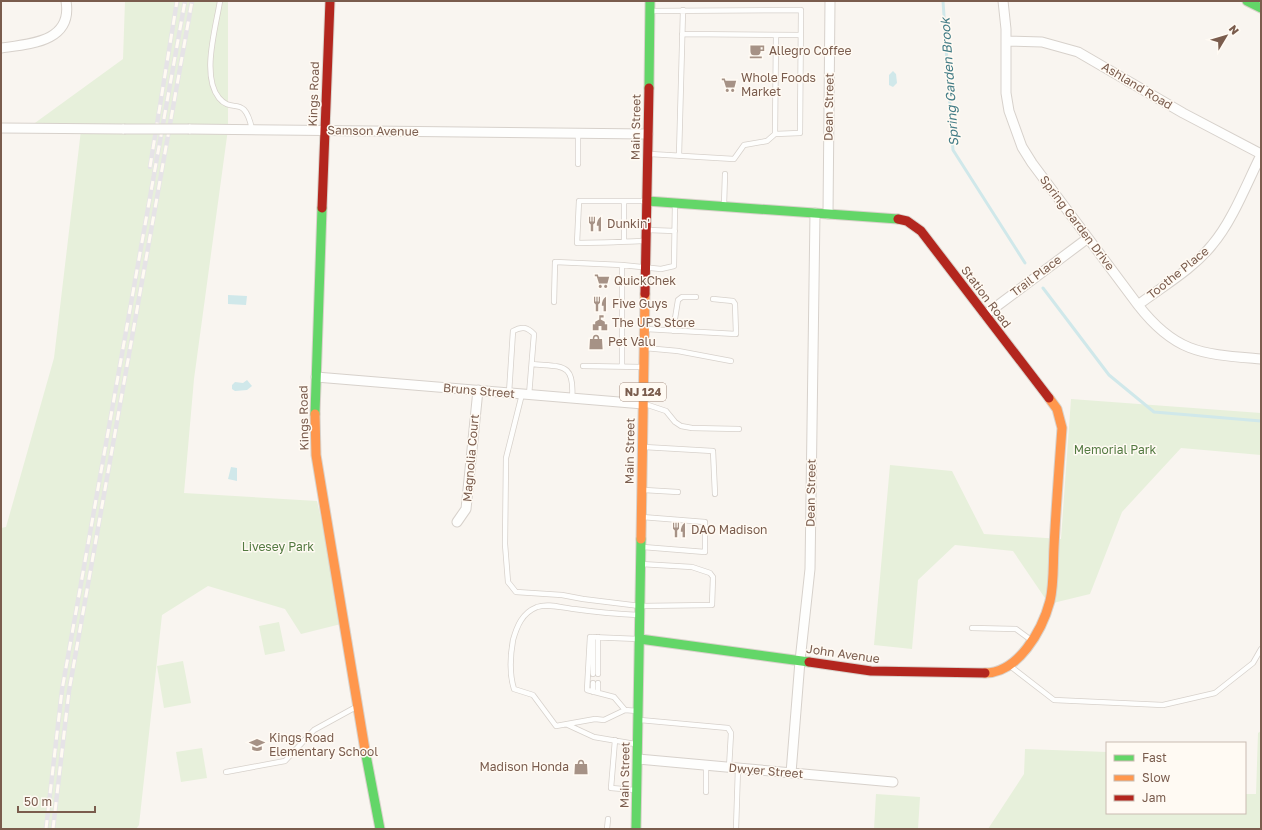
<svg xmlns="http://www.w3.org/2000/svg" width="1262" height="830" viewBox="0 0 1262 830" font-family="'Golos Text',sans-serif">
  <rect width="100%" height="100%" fill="#f9f5f0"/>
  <path fill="#e7f0db" d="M125 1H228V129L194 379 184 493 317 501 345 623 301 634 285 609 208 586 162 615 139 825 136 829H1V528L6 527 54 358 81 130 28 128 123 59Z
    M1071 399 1261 413V455L1181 448 1122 512 1090 594 1049 604 1013 551 955 545 918 580 912 649 874 645 890 465 952 471 984 534 1061 539Z
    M279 622 285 651 265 655 259 626Z
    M183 661 191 703 164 708 157 666Z
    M1261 731V829H988L1024 774 1025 749 1107 752V813H1245V794H1256L1258 733Z
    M202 748 207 778 181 782 176 752Z
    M876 794 920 797 918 829H874Z"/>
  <path fill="#d0e8ea" d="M893 71 896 74 897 83 893 87 889 85V75Z
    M228 295 247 296 246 305 228 304Z
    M247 380 252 386 247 390 235 391 232 389V385L235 382 243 383Z
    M231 467 237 468V481L228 479Z"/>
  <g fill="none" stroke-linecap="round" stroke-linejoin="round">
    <path stroke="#d0e8ea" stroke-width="3" d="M943 1 953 150 1025 263
      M1043 288 1109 375 1154 412 1261 421"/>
    <g stroke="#d7d1cb" stroke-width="6">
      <path id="lane" d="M220 1C216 27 201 76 219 98 233 115 244 93 252 129
        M682 34 800 35
        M578 133V164
        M775 134 776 35
        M650 154 734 159 744 145 767 141 775 134 800 133 801 10 651 11
        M679 155 683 10
        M724 205 725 174
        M648 230 675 231
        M624 241V202
        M645 241C622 242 600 243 577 243L579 201H645
        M554 302 555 262 622 265 661 269 674 266 675 204
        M646 329 736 334 735 304 733 301 713 299
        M673 331 678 300 682 297H696
        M645 348 678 351 731 361
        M532 364C562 367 575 362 572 399
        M583 366 642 367
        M622 366V265
        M509 393 513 331C522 326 527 327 534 334L529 395
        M522 394 506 458 505 544 508 582 516 592 562 595 583 599 640 606 712 605 713 577 710 573 692 567 641 564
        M645 404 666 411 675 422 681 426 692 428 739 429
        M644 447 713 451 715 494
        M644 490 678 492
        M642 517 705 522V552L643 547
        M972 628 1016 629 1031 640
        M1010 666 1054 700 1163 705 1215 693 1253 663 1261 649
        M593 674V637
        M598 674V637
        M593 683V692
        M598 683V693
        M625 710 614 697 587 690 590 637 638 639
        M637 711 625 710 604 720 595 719 556 726 533 695 514 689C509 673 510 657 513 640 517 626 522 613 537 607 549 603 562 608 574 609 595 612 617 614 638 615
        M640 720 728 728 731 733 729 768
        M568 725 594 737 635 744
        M615 740 611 788 635 790
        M226 772 285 761 314 730 356 707
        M706 792V765
        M607 829 608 819
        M736 829 738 768"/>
    </g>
    <g stroke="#d7d1cb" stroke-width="11">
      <path id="street" d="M1003 1 1006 29V93L1009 111 1022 147 1032 163 1138 305C1176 354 1203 354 1261 359
        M1006 41 1042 42 1078 52 1183 113 1261 154
        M1 48C30 44 73 42 66 1
        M1 128 124 129
        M189 129 648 134
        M828 214 830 1
        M1138 305C1163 286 1193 269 1212 245 1232 222 1247 183 1261 155
        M985 315 1088 238
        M316 377 643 404
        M457 522 466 509 478 390
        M638 759 893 782
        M791 773 800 661 810 569 815 213"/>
    </g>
    <g stroke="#d9d2cb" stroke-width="11">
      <path id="fast" d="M1247 1 1261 8
        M649 88 650 1
        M647 201 898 219
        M315 414 322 208
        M640 639 809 662
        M365 750 380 829
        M636 829 641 539"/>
    </g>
    <g stroke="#d9d2cb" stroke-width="11">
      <path id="slow" d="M315 414 316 455 365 750
        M641 539 645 294
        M985 673C1018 673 1042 631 1050 601 1054 584 1053 564 1054 547 1056 507 1059 468 1062 428L1057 409 1049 398"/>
    </g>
    <g stroke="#d9d2cb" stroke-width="11">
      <path id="jam" d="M322 208 330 1
        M898 219 907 221 921 231 1049 398
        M645 294 649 88
        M809 662 871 671 985 673"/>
    </g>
    <use href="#lane" stroke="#fefefd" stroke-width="4.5"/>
    <use href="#street" stroke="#fefefd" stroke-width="9"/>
    <use href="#fast" stroke="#63d668" stroke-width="9"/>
    <use href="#slow" stroke="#ff974d" stroke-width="9"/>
    <use href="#jam" stroke="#b3261e" stroke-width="9"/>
    <g stroke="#e6e3e7" stroke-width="4.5">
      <path id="rail" d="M150 167 177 1
        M46 829 62 690 185 1
        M53 829 69 691 192 1"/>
    </g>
    <use href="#rail" stroke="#fffaf3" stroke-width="3" stroke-dasharray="9" stroke-linecap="butt"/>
    <g stroke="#d7d1cb" stroke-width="11" stroke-linecap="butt">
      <path id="street-bridge" d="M124 129H189"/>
    </g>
    <use href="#street-bridge" stroke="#fefefd" stroke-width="9"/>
  </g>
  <defs>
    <g id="cafe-bare" transform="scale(1.2)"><path d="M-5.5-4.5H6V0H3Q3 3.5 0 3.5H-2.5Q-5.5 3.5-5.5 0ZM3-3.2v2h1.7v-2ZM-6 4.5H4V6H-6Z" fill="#a69286" stroke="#fffaf3" stroke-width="2.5" paint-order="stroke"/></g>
    <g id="supermarket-bare" transform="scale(1.2)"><path d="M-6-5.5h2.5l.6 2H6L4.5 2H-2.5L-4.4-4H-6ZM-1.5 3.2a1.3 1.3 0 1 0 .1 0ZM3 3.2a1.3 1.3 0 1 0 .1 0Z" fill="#a69286" stroke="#fffaf3" stroke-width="2.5" paint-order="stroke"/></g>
    <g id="restaurant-bare" transform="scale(1.2)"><path d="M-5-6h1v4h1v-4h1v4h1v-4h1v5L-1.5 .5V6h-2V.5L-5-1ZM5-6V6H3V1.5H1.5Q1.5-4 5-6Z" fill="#a69286" stroke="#fffaf3" stroke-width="2.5" paint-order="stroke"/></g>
    <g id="civic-bare" transform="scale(1.2)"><path d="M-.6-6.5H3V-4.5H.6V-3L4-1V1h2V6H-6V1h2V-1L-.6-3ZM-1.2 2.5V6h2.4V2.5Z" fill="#a69286" stroke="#fffaf3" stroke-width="2.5" paint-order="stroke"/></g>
    <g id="shop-bare" transform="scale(1.2)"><path d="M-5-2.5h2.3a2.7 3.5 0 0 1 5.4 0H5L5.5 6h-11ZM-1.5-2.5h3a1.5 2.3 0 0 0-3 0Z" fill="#a69286" stroke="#fffaf3" stroke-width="2.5" paint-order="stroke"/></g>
    <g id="school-bare" transform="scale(1.2)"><path d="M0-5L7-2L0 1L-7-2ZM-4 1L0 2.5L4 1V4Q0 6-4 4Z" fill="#a69286" stroke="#fffaf3" stroke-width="2.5" paint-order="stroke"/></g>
  </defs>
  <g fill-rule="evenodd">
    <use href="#cafe-bare" x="757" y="51"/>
    <use href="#supermarket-bare" x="729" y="85"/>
    <use href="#restaurant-bare" x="595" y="224"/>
    <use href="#supermarket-bare" x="602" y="281"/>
    <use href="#restaurant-bare" x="600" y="304"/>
    <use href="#civic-bare" x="600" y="323"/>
    <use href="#shop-bare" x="596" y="342"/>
    <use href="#restaurant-bare" x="679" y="530"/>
    <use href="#school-bare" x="257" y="745"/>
    <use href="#shop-bare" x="581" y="767"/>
  </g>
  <g text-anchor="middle" stroke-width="3" stroke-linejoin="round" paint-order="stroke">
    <rect fill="#fffaf3" stroke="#a28b7f" stroke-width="1" x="620" y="383" width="46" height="18" rx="3"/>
    <g font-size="11" font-weight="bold" fill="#7a5c4d">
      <text x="643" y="396">NJ 124</text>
    </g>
    <g font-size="12" fill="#7a5c4d" stroke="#fffaf3" text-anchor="start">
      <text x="769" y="55">Allegro Coffee</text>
      <text x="741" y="82">Whole Foods<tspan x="741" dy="14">Market</tspan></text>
      <text x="607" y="228">Dunkin'</text>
      <text x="614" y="285">QuickChek</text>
      <text x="612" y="308">Five Guys</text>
      <text x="612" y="327">The UPS Store</text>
      <text x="608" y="346">Pet Valu</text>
      <text x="691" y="534">DAO Madison</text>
      <text x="269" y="742">Kings Road<tspan x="269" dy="14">Elementary School</tspan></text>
      <text x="569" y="771" text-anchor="end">Madison Honda</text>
    </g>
    <g font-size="12" fill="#7a5c4d" stroke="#fffaf3">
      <text transform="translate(1137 86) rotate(31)" y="4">Ashland Road</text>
      <text transform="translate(314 94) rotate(-88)" y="4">Kings Road</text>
      <text transform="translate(829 107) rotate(-89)" y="4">Dean Street</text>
      <text transform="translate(636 127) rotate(-89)" y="4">Main Street</text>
      <text transform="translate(373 131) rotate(1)" y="4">Samson Avenue</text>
      <text transform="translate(1077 223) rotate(53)" y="4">Spring Garden Drive</text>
      <text transform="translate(1178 273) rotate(-39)" y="4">Toothe Place</text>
      <text transform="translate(1036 276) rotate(-37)" y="4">Trail Place</text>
      <text transform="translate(986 297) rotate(53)" y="4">Station Road</text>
      <text transform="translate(479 391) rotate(5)" y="4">Bruns Street</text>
      <text transform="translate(304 418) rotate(-91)" y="4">Kings Road</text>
      <text transform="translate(630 451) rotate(-89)" y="4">Main Street</text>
      <text transform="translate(471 458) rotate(-85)" y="4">Magnolia Court</text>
      <text transform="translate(811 493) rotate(-89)" y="4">Dean Street</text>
      <text transform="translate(843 654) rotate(8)" y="4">John Avenue</text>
      <text transform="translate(766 771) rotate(5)" y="4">Dwyer Street</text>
      <text transform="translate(625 775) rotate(-89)" y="4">Main Street</text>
    </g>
    <g font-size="12" fill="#537a41" stroke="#fffaf3">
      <text x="1115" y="454">Memorial Park</text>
      <text x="278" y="551">Livesey Park</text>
    </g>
    <g font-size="13" font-style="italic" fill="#437c86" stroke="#fffaf3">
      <text transform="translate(949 82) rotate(-94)" y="5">Spring Garden Brook</text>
    </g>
  </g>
  <rect width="1262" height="830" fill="none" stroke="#7a5c4d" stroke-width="4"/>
  <rect x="1106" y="742" width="140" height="72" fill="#fffaf3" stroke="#cabbb1"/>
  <rect x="1114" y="755" width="20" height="6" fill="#63d668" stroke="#cabbb1"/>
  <text x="1142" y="762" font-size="12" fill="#7a5c4d">Fast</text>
  <rect x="1114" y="775" width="20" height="6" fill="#ff974d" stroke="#cabbb1"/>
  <text x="1142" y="782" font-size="12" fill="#7a5c4d">Slow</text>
  <rect x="1114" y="795" width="20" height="6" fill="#b3261e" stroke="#cabbb1"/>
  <text x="1142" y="802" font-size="12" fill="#7a5c4d">Jam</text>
  <g transform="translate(1226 36) rotate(52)" stroke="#fffaf3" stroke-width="3" paint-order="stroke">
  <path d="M0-3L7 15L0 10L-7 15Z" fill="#7a5c4d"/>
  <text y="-6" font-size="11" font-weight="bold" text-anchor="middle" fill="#7a5c4d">N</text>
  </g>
  <path d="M18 806v6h77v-6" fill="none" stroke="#7a5c4d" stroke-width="2"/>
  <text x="24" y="806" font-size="12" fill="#7a5c4d" stroke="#fffaf3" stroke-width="3" paint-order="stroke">50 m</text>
</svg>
